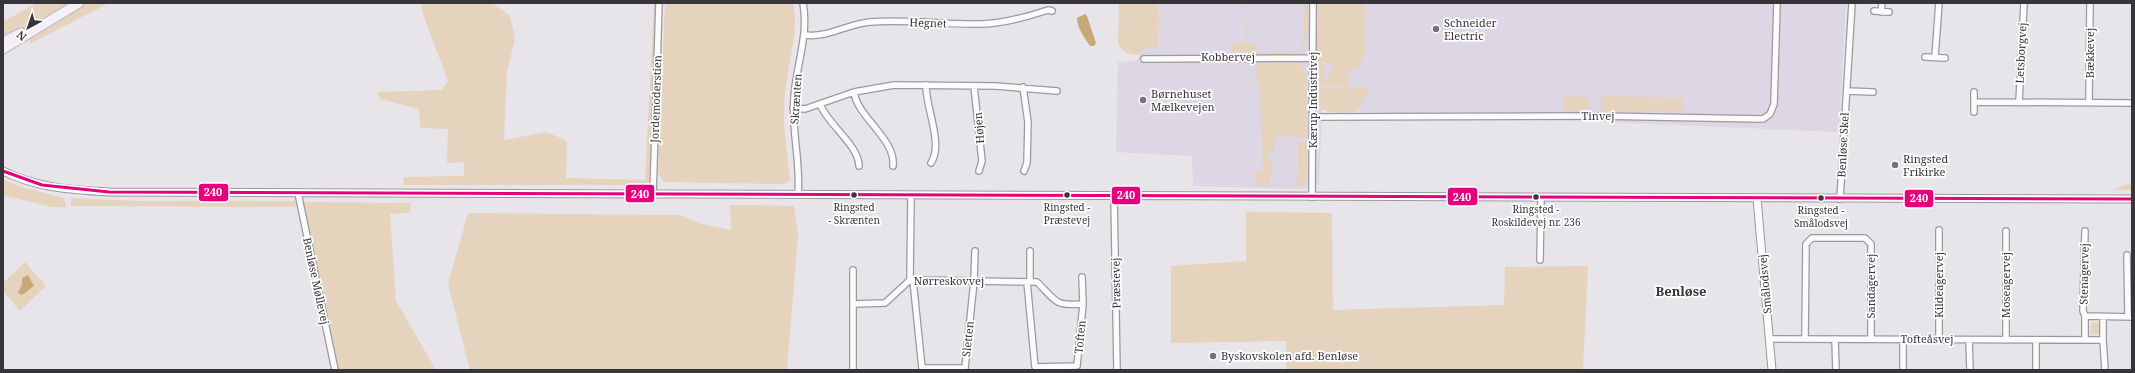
<svg xmlns="http://www.w3.org/2000/svg" width="2135" height="373" viewBox="0 0 2135 373" font-family="'Noto Serif',serif">
  <rect width="100%" height="100%" fill="#e7e4ea"/>
  <path fill="#ddd6e4" d="M1157 3H1846L1839 132 1322 110 1319 185 1299 189 1193 186 1192 156 1116 152 1118 62 1136 61 1145 48 1159 18Z"/>
  <path fill="#e5d3bd" fill-rule="evenodd" d="M37 3H109L31 43 21 27 3 36V22Z
    M421 3H492L510 16 515 39 507 71 504 140 547 132 567 141 566 178 645 180 654 3H657L649 185H403L404 177 464 176V162L447 163 448 129 420 128 419 109 380 99 377 92 442 90 448 81 423 14Z
    M665 3H793C800 34 787 63 785 94 782 123 787 151 790 180L784 184 664 182 658 174Z
    M1119 3H1157L1159 18 1158 48H1145L1140 55C1130 54 1123 54 1118 43Z
    M1245 3H1246L1247 43 1256 44 1255 52H1264V54L1231 52 1230 45 1234 42H1245Z
    M1303 3H1308C1308 15 1312 49 1297 53 1290 54 1280 54 1272 54V52H1296L1303 46Z
    M1317 3H1365V55L1357 69H1349L1348 86H1317ZM1322 63H1335L1332 65 1327 79H1325L1323 77 1325 66Z
    M1257 63H1298L1306 70 1307 137 1275 136 1274 152H1268V159H1273L1269 185 1297 186 1298 141 1306 142C1306 152 1311 182 1301 187L1255 185V171L1263 170 1260 85 1256 84Z
    M1317 88H1369L1356 112C1331 112 1317 118 1317 88Z
    M1564 95 1589 98 1588 109 1564 112Z
    M1601 96 1683 98V111L1601 112Z
    M3 179 18 186 64 198 66 207H52L6 196 3 195Z
    M2132 184V190H2113L2123 185Z
    M71 198 138 201H295L297 207 71 206Z
    M302 202 411 203 410 213 390 214 396 301 436 370H337Z
    M730 205 794 206 798 236 787 370H470L448 284 468 213 681 215 701 224 731 230Z
    M1246 212 1332 213 1333 310 1504 305 1505 267 1588 266 1583 370H1286V341L1171 343V266L1246 261Z
    M25 262 46 286 20 311 3 291V283Z
    M2095 322 2099 324V334L2094 335 2090 333 2091 324Z"/>
  <path fill="#c8a876" d="M1085 14 1087 16 1096 43 1094 46H1090C1085 38 1077 28 1077 18Z
    M28 275 34 286 22 295 18 293 22 284V278Z"/>
  <g fill="none" stroke-linecap="round" stroke-linejoin="round">
    <g stroke="#9c999e" stroke-width="8">
      <path id="minor" d="M1874 11 1889 12
        M1881 12 1882 3
        M805 35C828 38 847 24 870 22 908 19 945 25 983 24 1005 23 1027 17 1048 10L1052 11
        M1925 57 1945 58
        M1935 57 1939 3
        M1144 59 1313 58
        M926 85C925 106 944 144 931 163
        M974 86 982 161 979 171
        M1023 87 1028 122 1027 163 1024 171
        M1847 91 1873 92
        M854 92C857 117 896 139 893 166
        M1974 92V112
        M1974 102 2132 103
        M2019 102 2024 3
        M2089 102 2090 3
        M820 104C827 124 859 145 859 166
        M793 108 805 109 854 92 894 85 995 86 1057 91
        M1313 117 1598 116 1763 119 1770 114 1774 104 1777 3
        M298 193 335 370
        M653 194 659 3
        M798 195C801 162 791 130 794 97 796 65 809 36 803 3
        M1114 196 1117 370
        M1312 197 1313 3
        M1840 199 1852 3
        M2085 231 2083 311 2085 316
        M2127 255 2128 316
        M1540 260 1541 197
        M910 280 911 195
        M913 280 922 368H965L974 281 975 251
        M1030 281V251
        M1027 282 1035 367 1077 366 1083 304 1082 277
        M853 304 885 303 910 280H913L1037 282C1057 302 1054 306 1083 304
        M1769 339 2103 340V317
        M1805 339 1806 244 1812 238H1865L1871 244V339
        M1835 339 1836 370
        M1903 339V370
        M1939 339V230
        M1969 340 1970 370
        M2006 340V231
        M2036 340V370
        M2085 340V316L2132 317
        M2103 340 2105 370
        M853 369V270"/>
    </g>
    <g stroke="#9c999e" stroke-width="9">
      <path id="tertiary" d="M3 171C37 188 72 190 109 192L2132 199
        M1757 198 1772 370"/>
    </g>
    <g stroke="#bfb9c5" stroke-width="11">
      <path id="primary" d="M3 42 21 33
        M3 49 79 3"/>
    </g>
    <use href="#minor" stroke="#fbfbfc" stroke-width="5.5"/>
    <use href="#tertiary" stroke="#fbfbfc" stroke-width="7"/>
    <use href="#primary" stroke="#f3f0f6" stroke-width="9"/>
    <g stroke="#fff" stroke-width="6">
      <path id="bus-1" d="M3 171 42 185 109 192 2132 199"/>
    </g>
    <use href="#bus-1" stroke="#e5007d" stroke-width="3"/>
  </g>
  <g fill="#757278" stroke="#fff" stroke-width="1.5">
    <circle cx="1436" cy="29" r="4"/>
    <circle cx="1143" cy="100" r="4"/>
    <circle cx="1895" cy="165" r="4"/>
    <circle cx="1213" cy="356" r="4"/>
  </g>
  <g fill="#38353a" stroke="#fff" stroke-width="1.5">
    <circle cx="854" cy="195" r="3.5"/>
    <circle cx="1067" cy="195" r="3.5"/>
    <circle cx="1536" cy="197" r="3.5"/>
    <circle cx="1821" cy="198" r="3.5"/>
  </g>
  <g text-anchor="middle" stroke-width="3.5" stroke-linejoin="round" paint-order="stroke">
    <g font-size="10" fill="#38353a" stroke="#fff">
      <text x="854" y="211">Ringsted<tspan x="854" dy="13">- Skrænten</tspan></text>
      <text x="1067" y="211">Ringsted -<tspan x="1067" dy="13">Præstevej</tspan></text>
      <text x="1536" y="213">Ringsted -<tspan x="1536" dy="13">Roskildevej nr. 236</tspan></text>
      <text x="1821" y="214">Ringsted -<tspan x="1821" dy="13">Smålodsvej</tspan></text>
    </g>
    <g font-size="11" fill="#38353a" stroke="#fff">
      <text transform="translate(928 23) rotate(2)" y="4">Hegnet</text>
      <text transform="translate(2021 53) rotate(-87)" y="4">Letsborgvej</text>
      <text transform="translate(2090 53) rotate(-90)" y="4">Bækkevej</text>
      <text x="1228" y="61">Kobbervej</text>
      <text transform="translate(656 99) rotate(-88)" y="4">Jordemoderstien</text>
      <text transform="translate(796 99) rotate(-86)" y="4">Skrænten</text>
      <text transform="translate(1313 100) rotate(-90)" y="4">Kærup Industrivej</text>
      <text x="1598" y="120">Tinvej</text>
      <text transform="translate(979 128) rotate(-95)" y="4">Højen</text>
      <text transform="translate(1843 145) rotate(-87)" y="4">Benløse Skel</text>
      <text transform="translate(2084 274) rotate(-89)" y="4">Stenagervej</text>
      <text transform="translate(316 281) rotate(78)" y="4">Benløse Møllevej</text>
      <text x="949" y="285">Nørreskovvej</text>
      <text transform="translate(1116 283) rotate(-91)" y="4">Præstevej</text>
      <text transform="translate(1765 284) rotate(-95)" y="4">Smålodsvej</text>
      <text transform="translate(1939 285) rotate(-90)" y="4">Kildeagervej</text>
      <text transform="translate(2006 285) rotate(-90)" y="4">Moseagervej</text>
      <text transform="translate(1871 286) rotate(-90)" y="4">Sandagervej</text>
      <text transform="translate(1080 337) rotate(-84)" y="4">Toften</text>
      <text transform="translate(968 339) rotate(-84)" y="4">Sletten</text>
      <text x="1927" y="343">Tofteåsvej</text>
    </g>
    <g font-size="11" fill="#38353a" stroke="#fff" text-anchor="start">
      <text x="1444" y="27">Schneider<tspan x="1444" dy="13">Electric</tspan></text>
      <text x="1151" y="98">Børnehuset<tspan x="1151" dy="13">Mælkevejen</tspan></text>
      <text x="1903" y="163">Ringsted<tspan x="1903" dy="13">Frikirke</tspan></text>
      <text x="1221" y="360">Byskovskolen afd. Benløse</text>
    </g>
    <g font-size="13" font-weight="bold" fill="#38353a" stroke="#fff">
      <text x="1681" y="296">Benløse</text>
    </g>
  </g>
  <g stroke="#fff" stroke-width="1.5">
    <rect x="198" y="183" width="31" height="19" rx="4" fill="#e5007d"/>
    <rect x="625" y="184" width="30" height="19" rx="4" fill="#e5007d"/>
    <rect x="1111" y="186" width="30" height="19" rx="4" fill="#e5007d"/>
    <rect x="1447" y="187" width="31" height="19" rx="4" fill="#e5007d"/>
    <rect x="1904" y="189" width="30" height="19" rx="4" fill="#e5007d"/>
  </g>
  <g font-size="11" text-anchor="middle" font-weight="bold" fill="#fff">
    <text x="213" y="196">240</text>
    <text x="640" y="198">240</text>
    <text x="1126" y="199">240</text>
    <text x="1462" y="201">240</text>
    <text x="1919" y="202">240</text>
  </g>
  <rect width="2135" height="373" fill="none" stroke="#38353a" stroke-width="8"/>
  <g transform="translate(28 28) rotate(220)" stroke="#ffffff" stroke-width="3" paint-order="stroke">
  <path d="M0-3L7 15L0 10L-7 15Z" fill="#38353a"/>
  <text y="-6" font-size="11" font-weight="bold" text-anchor="middle" fill="#38353a">N</text>
  </g>
</svg>
